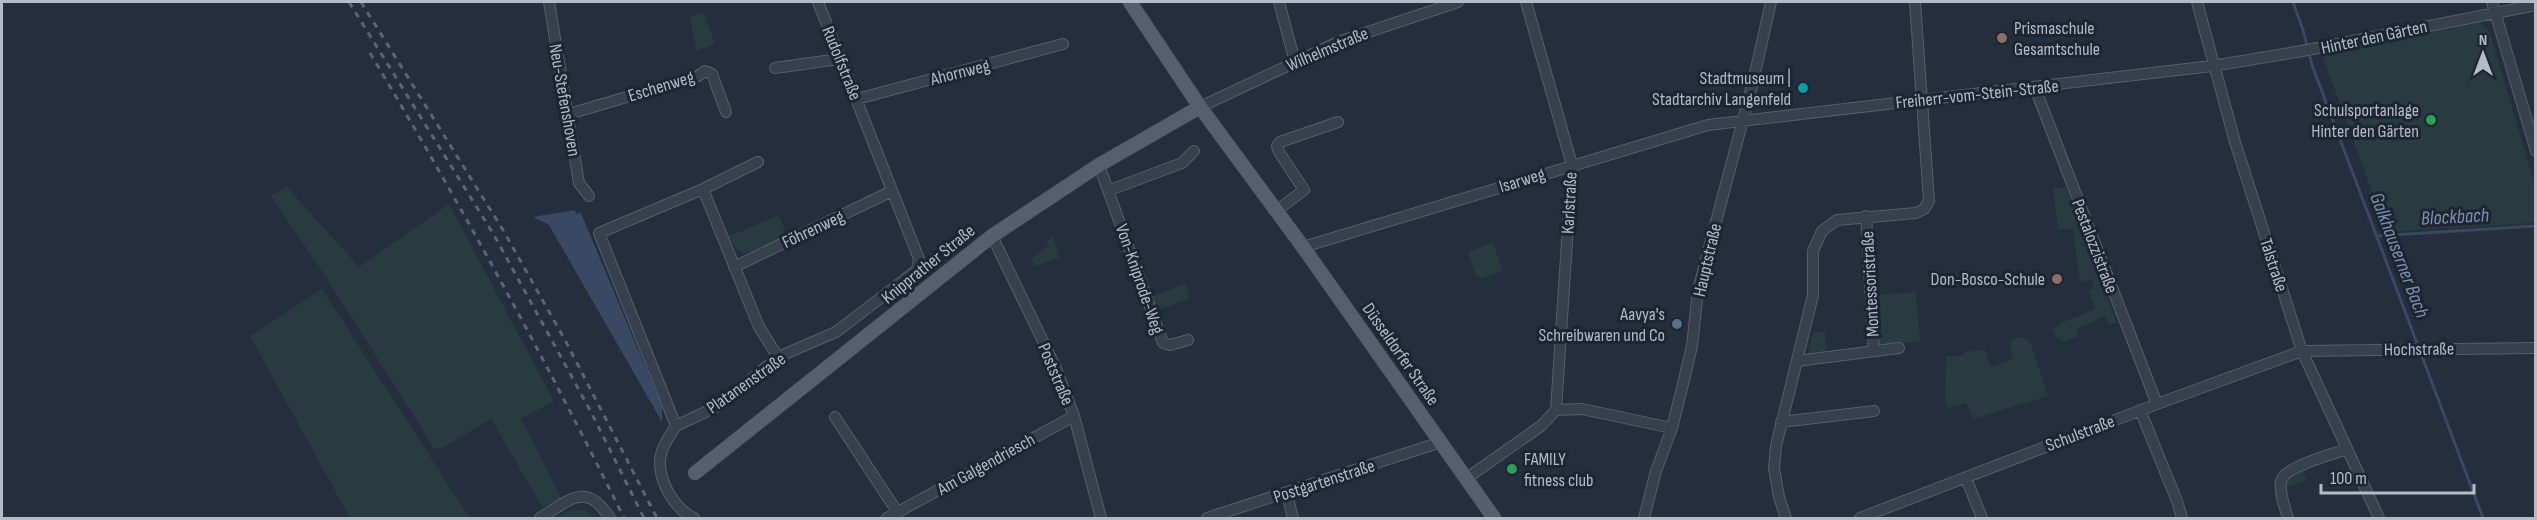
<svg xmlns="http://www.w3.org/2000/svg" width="2537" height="520" viewBox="0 0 2537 520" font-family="'Sofia Sans Condensed',sans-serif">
  <rect width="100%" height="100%" fill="#252e3c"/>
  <path fill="#283c3f" d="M704 13 715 44 696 51 690 16Z
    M2479 23 2489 30 2535 186V223L2387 232 2322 55Z
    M287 187 359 267 449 204 554 401 521 419 561 498 543 508 491 419 442 448H434L326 277 271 196Z
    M2066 187 2117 323 2109 325 2105 316 2076 329 2078 336 2064 341 2056 337 2051 329 2060 326 2059 324 2095 309 2088 291 2094 288 2091 279 2080 282 2073 229H2058L2053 188Z
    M779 215 787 237 747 253C736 253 734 245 730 236Z
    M1053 237 1059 258 1036 266 1030 259 1049 246 1046 242Z
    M1493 243 1503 271 1481 278 1476 276 1468 252Z
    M1186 284 1190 299 1156 310 1151 296Z
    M322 289 469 517 470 518H350L250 336Z
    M1916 292 1920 341 1878 346 1876 295Z
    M1825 331 1826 353 1808 355 1813 332Z
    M2022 337 2030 342 2048 396 1973 419 1967 403 1948 408 1945 399 1946 356 1964 355 1965 352 1985 350 1991 367 2012 359 2010 344 2013 339Z
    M2303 470 2306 480 2286 487 2285 483 2292 474Z
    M571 510H585L594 518H557Z"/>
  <path fill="#394963" d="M575 210 576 214 581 213 662 407V422L549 225 533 217Z"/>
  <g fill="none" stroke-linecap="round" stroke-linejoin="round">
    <path stroke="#394963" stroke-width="3" d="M2293 2 2303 30 2312 65 2483 518
      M2376 236 2536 226"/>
    <g stroke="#565e6b" stroke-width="12">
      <path id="minor" d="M549 2 579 183 589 196
        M1279 2 1295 62
        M2197 2 2235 142 2302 351 2379 518
        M2492 2 2536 151
        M775 68 839 59
        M2035 88 2157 404
        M857 99 1063 44
        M1200 107 1338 42 1458 2
        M569 114 698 76 705 71 712 74 726 112
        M1099 165 1163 343 1170 345 1188 340
        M703 189 758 162
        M1110 190 1182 163 1194 151
        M1276 211 1304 190 1279 152 1277 146 1280 142 1338 122
        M1866 216 1874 351
        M992 236 1055 366 1074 416 1101 518
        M1303 247 1708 125 2212 66 2302 51 2536 5
        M734 267 892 191
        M778 357 759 327 703 189 599 233 676 426 720 405 778 357 836 332 917 270 919 259 818 2
        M1797 361 1899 348
        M1556 410 1582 409 1672 428
        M2140 410 2177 501 2182 518
        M835 417 898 513
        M1781 422 1874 411
        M676 426C669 437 659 450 660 465 661 485 676 510 694 518
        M1467 478 1541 426 1556 410 1572 165 1526 2
        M1966 478 1982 518
        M1287 494 1293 518
        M540 518C570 500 586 481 610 518
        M887 518 1074 416
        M1207 518 1441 442
        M1644 518 1656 471 1672 428 1683 384 1692 346 1698 290 1753 82 1771 2
        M1786 518 1779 497 1774 468 1776 446 1813 295V251L1822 231 1837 220 1916 213 1924 209 1929 201 1915 2
        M1860 518 2157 404 2302 351 2536 348
        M2288 518C2285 508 2279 492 2281 481 2284 467 2332 454 2347 449"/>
    </g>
    <g stroke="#414956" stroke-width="15">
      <path id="major" d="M1130 2 1200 107 1303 247 1494 518
        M695 473 992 236 1099 165 1200 107"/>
    </g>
    <use href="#minor" stroke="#38404d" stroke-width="10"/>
    <use href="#major" stroke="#565f6d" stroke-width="14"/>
    <path stroke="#5b6473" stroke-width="3" stroke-dasharray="6 6" stroke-linecap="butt" d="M349 2 494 235 590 410 644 518
      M361 2 503 230 565 340 657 518
      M370 53C461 205 546 360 624 518"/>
  </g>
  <g fill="#8d6e63" stroke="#1d2532" stroke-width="2">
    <circle cx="2002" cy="38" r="6"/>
    <circle cx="2057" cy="279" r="6"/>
  </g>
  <circle fill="#0f9aa8" stroke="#1d2532" stroke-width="2" cx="1803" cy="88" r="6"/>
  <g fill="#2e9e5b" stroke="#1d2532" stroke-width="2">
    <circle cx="2431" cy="120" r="6"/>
    <circle cx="1512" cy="469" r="6"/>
  </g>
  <circle fill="#5c6f8a" stroke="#1d2532" stroke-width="2" cx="1677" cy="324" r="6"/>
  <g text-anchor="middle" stroke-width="6" stroke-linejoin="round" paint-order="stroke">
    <g font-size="18" fill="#b4bbc8" stroke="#1d2532" text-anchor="end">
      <text x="2014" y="34" text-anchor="start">Prismaschule<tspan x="2014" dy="21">Gesamtschule</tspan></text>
      <text x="1791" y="84">Stadtmuseum |<tspan x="1791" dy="21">Stadtarchiv Langenfeld</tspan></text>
      <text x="2419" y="116">Schulsportanlage<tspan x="2419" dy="21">Hinter den Gärten</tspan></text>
      <text x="2045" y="285">Don-Bosco-Schule</text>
      <text x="1665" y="320">Aavya's<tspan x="1665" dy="21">Schreibwaren und Co</tspan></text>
      <text x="1524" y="465" text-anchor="start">FAMILY<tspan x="1524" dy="21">fitness club</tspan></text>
    </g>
    <g font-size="18" fill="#b4bbc8" stroke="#1d2532">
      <text transform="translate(2374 37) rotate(-12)" y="6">Hinter den Gärten</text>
      <text transform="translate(1327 49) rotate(-23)" y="6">Wilhelmstraße</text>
      <text transform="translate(842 63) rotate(68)" y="6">Rudolfstraße</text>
      <text transform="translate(960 72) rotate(-14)" y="6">Ahornweg</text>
      <text transform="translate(661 86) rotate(-17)" y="6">Eschenweg</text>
      <text transform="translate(1977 94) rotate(-6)" y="6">Freiherr-vom-Stein-Straße</text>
      <text transform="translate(565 100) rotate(80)" y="6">Neu-Stefenshoven</text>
      <text transform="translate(1522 180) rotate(-17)" y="6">Isarweg</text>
      <text transform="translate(1569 203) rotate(-87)" y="6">Karlstraße</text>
      <text transform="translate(813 229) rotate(-25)" y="6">Föhrenweg</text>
      <text transform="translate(2095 246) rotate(69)" y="6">Pestalozzistraße</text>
      <text transform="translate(1707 260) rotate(-77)" y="6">Hauptstraße</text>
      <text transform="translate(928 264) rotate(-39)" y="6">Knipprather Straße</text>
      <text transform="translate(2274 265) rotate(72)" y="6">Talstraße</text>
      <text transform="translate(1140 279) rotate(71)" y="6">Von-Kniprode-Weg</text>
      <text transform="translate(1870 284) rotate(-93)" y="6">Montessoristraße</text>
      <text transform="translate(2419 349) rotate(-1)" y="6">Hochstraße</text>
      <text transform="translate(1401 354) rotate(55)" y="6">Düsseldorfer Straße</text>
      <text transform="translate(1056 374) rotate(67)" y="6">Poststraße</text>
      <text transform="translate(746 383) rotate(-35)" y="6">Platanenstraße</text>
      <text transform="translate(2080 433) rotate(-21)" y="6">Schulstraße</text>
      <text transform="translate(986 464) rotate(-29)" y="6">Am Galgendriesch</text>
      <text transform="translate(1324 481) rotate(-18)" y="6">Postgartenstraße</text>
    </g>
    <g font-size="20" font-style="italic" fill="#7d91af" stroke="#1d2532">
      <text transform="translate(2455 216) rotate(-3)" y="7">Blockbach</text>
      <text transform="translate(2400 255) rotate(69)" y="7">Galkhauserner Bach</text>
    </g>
  </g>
  <rect width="2537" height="520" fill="none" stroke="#b4bbc8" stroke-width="6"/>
  <g transform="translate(2483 54)" stroke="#1d2532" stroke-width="4.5" paint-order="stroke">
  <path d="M0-4.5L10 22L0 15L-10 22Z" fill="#b4bbc8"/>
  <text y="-9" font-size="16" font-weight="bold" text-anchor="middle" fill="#b4bbc8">N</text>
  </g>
  <path d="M2321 484v9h153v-9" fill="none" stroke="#b4bbc8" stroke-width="3"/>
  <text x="2330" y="484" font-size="18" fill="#b4bbc8" stroke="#1d2532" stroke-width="4.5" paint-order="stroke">100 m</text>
</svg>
